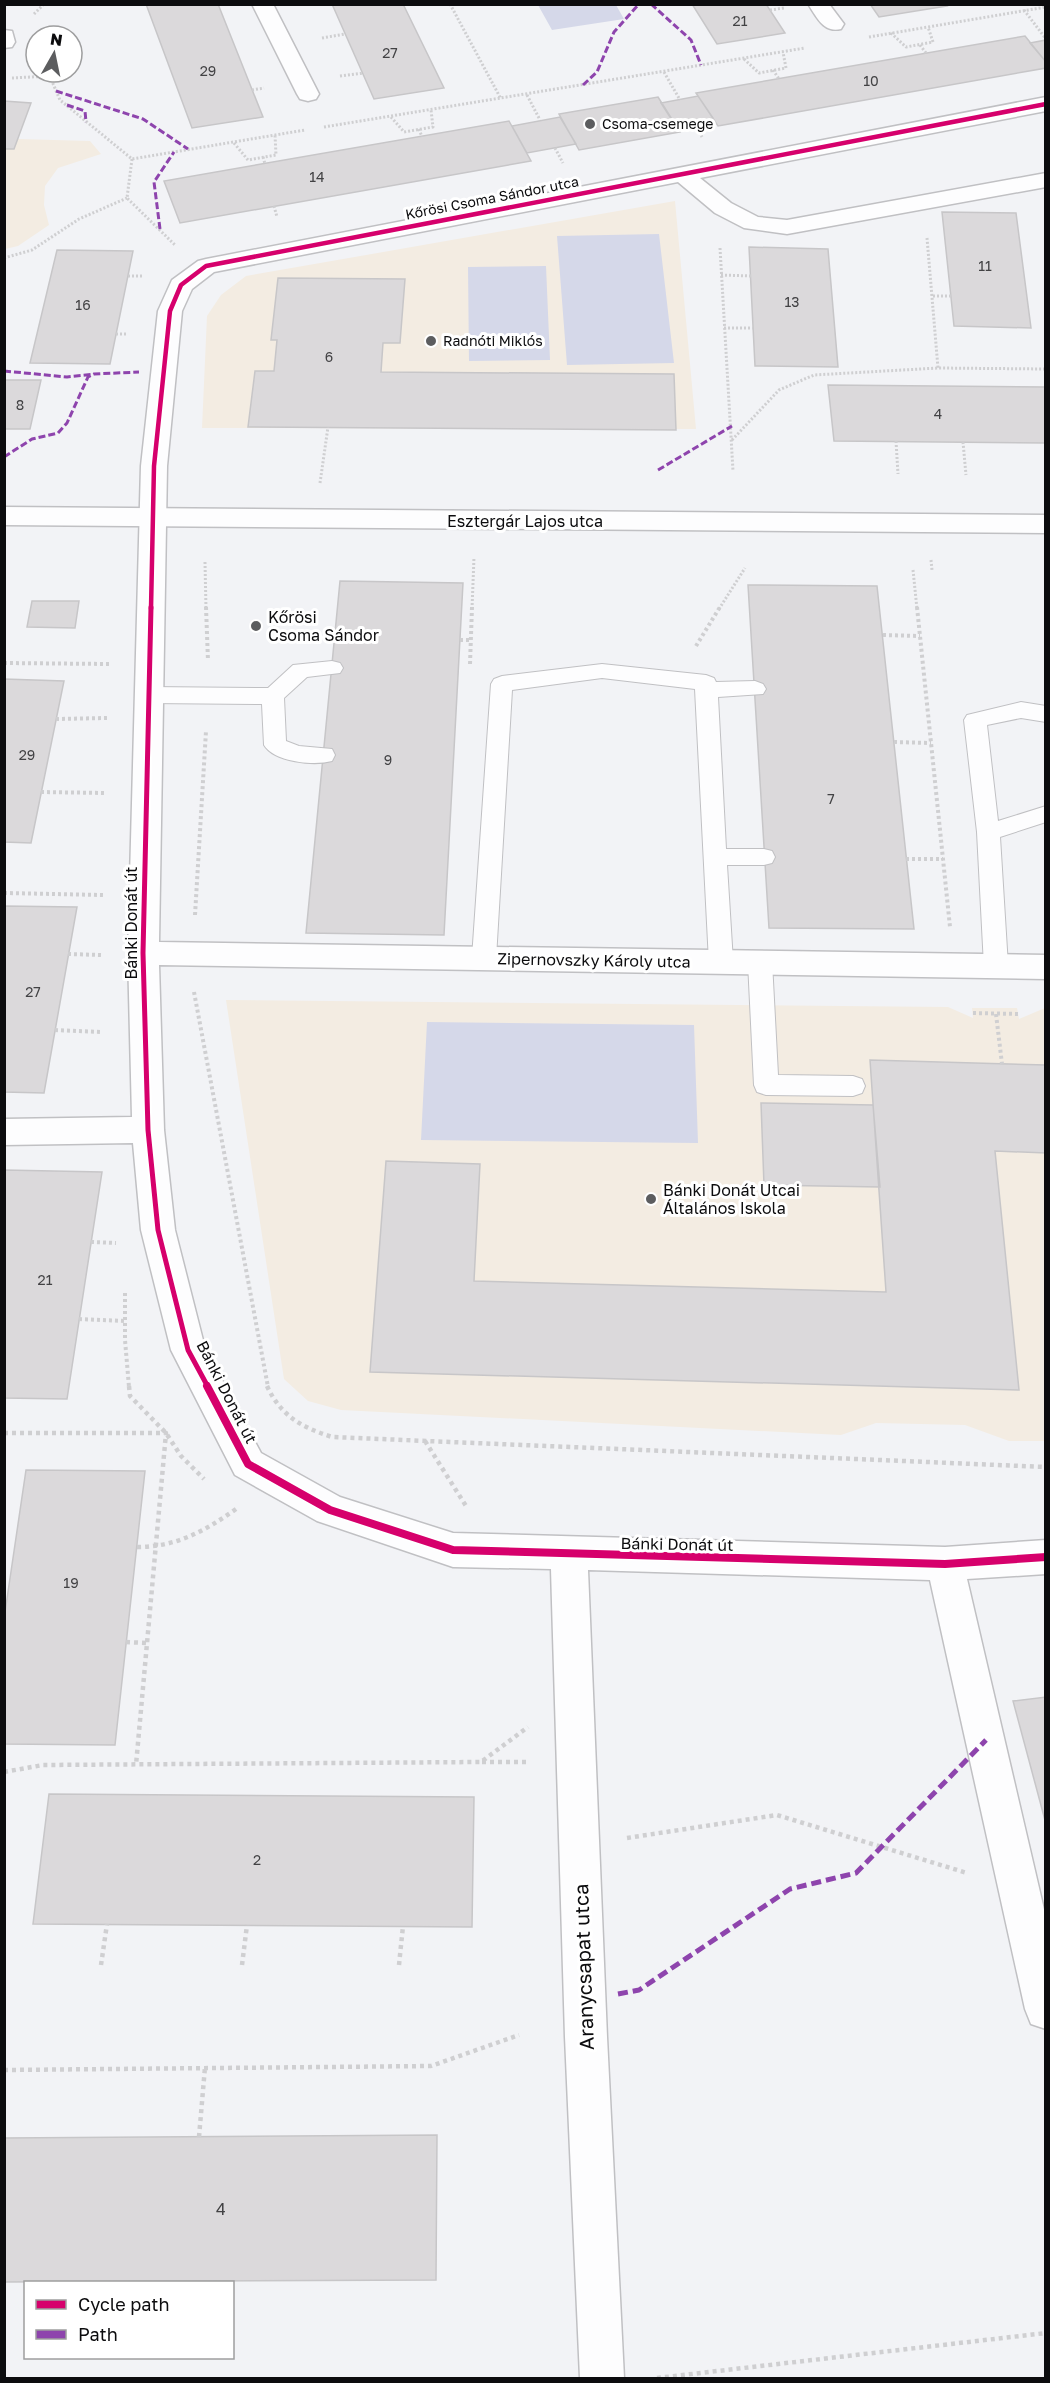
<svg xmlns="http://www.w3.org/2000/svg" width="1050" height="2383" viewBox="0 0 1050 2383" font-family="'Golos Text',sans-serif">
  <rect width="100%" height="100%" fill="#f2f3f6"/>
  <path fill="#f3ece2" d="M4 101 31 103 18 139 90 141 101 154 58 168 45 186 44 205 49 225 18 246 5 249Z
    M675 201 696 429 202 428 207 316 221 295 246 276Z
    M226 1000 948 1007 973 1018 972 1008H1017L1019 1019 1045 1008V1441H1009L965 1425 876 1423 841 1435 341 1410 308 1401 284 1379Z"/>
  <path fill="#d5d8e9" d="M538 5H616L624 19 552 30Z
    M659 234 674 363 567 365 557 236Z
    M546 266 550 360 469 361 468 267Z
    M427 1022 694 1025 698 1143 421 1140Z"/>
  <path fill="#dbd9db" stroke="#c7c6c8" stroke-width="1.5" d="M146 4H218L263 117 192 128Z
    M332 4H403L444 88 374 99Z
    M692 4H766L785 33 717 44Z
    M870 4H945L947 6 879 17Z
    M1025 36 1046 62V68L718 126 696 93Z
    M1046 40V62L1030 43Z
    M698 96 713 118 675 125 661 103Z
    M658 97 680 132 579 150 559 114Z
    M4 101 31 103 14 149H4Z
    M560 117 576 144 527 153 512 126Z
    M509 121 531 161 180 223 164 181Z
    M942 212 1016 213 1031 328 954 326Z
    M749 247 828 249 838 367 755 366Z
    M57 250 133 251 110 364 30 363Z
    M278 278 405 279 400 343H383L381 372 674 374 676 430 248 427 255 371H274L277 340H271Z
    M4 380H41L30 429H4Z
    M828 385 1046 387V443L834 441Z
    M340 581 463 583 444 935 306 933Z
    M748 585 877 586 914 929 769 928Z
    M32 601H79L75 628 27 627Z
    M4 679 64 681 31 843 4 842Z
    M4 906 77 907 44 1093 4 1092Z
    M870 1060 1046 1065V1153L995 1151 1019 1390 370 1372 386 1161 480 1164 474 1281 886 1292Z
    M761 1103 873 1105 880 1187 764 1185Z
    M4 1170 102 1172 67 1399 4 1398Z
    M26 1470 145 1471 115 1745 4 1744V1619Z
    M1046 1697V1824L1013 1701Z
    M49 1794 474 1797 472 1927 33 1924Z
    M437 2135 436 2280 4 2282V2138Z"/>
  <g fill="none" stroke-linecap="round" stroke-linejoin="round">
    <g stroke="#c0c0c3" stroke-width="2">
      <path id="service" d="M332 661 340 663 343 668 340 673 307 677 284 698 286 741 299 746 332 749 335 755 332 761C314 766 274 762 264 745L262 704 148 703 140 700 137 695 140 690 148 687 268 688 293 665Z
        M602 664 706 675 714 678 716 682 755 681 763 684 766 689 763 694 718 697 726 849H764L772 851 775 857 772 863 764 865H727L733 962 729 968 721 971 713 968 709 962 695 689 602 678 512 690 496 958 492 964 484 967 476 964 472 958 491 684 494 679 502 676Z
        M1021 702 1046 706V722L1021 718 987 725 998 821 1046 806V822L1000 837 1008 966 1004 972 996 975 988 972 984 966 977 832 964 720 967 715Z
        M760 953 768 956 772 962 778 1075 853 1076 862 1079 865 1086 862 1093 853 1096 766 1095 757 1092 754 1085 748 962 752 956Z"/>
    </g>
    <g stroke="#c0c0c3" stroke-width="3">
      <path id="minor" d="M252 4H273L319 94 316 99 308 101 300 99 297 94Z
        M808 4H829L844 24 841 29C823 33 817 17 808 4Z
        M4 30 12 31 15 42 12 47 4 48Z
        M1046 97V111L700 178 731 203 758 217 787 220 1046 173V187L787 234 744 228 715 213 678 182 214 272 192 289 182 311 167 466 159 942 1046 955V979L159 965 164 1130 175 1230 205 1348 261 1453 340 1497 453 1533 945 1547 1046 1540V1574L967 1579 1046 1918V2029L1031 2024 1025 2009 930 1580 588 1570 607 2037 624 2378H580L565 2037 551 1569 453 1567 317 1521 235 1475 171 1350 141 1230 133 1143 4 1145V1119L132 1117 128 953 141 466 158 311 172 280 198 261 206 259Z"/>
    </g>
    <g stroke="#c0c0c3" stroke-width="3">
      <path id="tertiary" d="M4 507 1046 515V533L4 525Z"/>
    </g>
    <path stroke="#cfcfd1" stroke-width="3" stroke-dasharray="2 2" stroke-linecap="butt" d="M450 4 501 99
      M770 10 784 8
      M1024 10 1046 39
      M34 14 44 4
      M891 33 906 47 933 42 928 27
      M869 37 1046 7
      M322 38 345 34
      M920 45 926 53
      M744 59 759 73 786 68 783 52
      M773 70 779 79
      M48 72 60 100 132 159 305 130
      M664 72 680 100
      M340 76 363 73
      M12 78 50 76
      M252 90 264 88
      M527 95 540 120
      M391 117 404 132 433 127 431 110
      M693 122 702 137
      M324 127 805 48
      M419 129 422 137
      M234 143 248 160 276 155 275 135
      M555 148 563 163
      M263 157 265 164
      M132 159 127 198 175 245
      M274 206 277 217
      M927 238 938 368
      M720 248 733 471
      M4 258 32 250 79 219 127 198
      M721 275 751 276
      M128 276H142
      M933 296H951
      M724 328H753
      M116 334H128
      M732 440 779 390 814 375 938 368 1046 369
      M896 441 898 474
      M963 442 966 475
      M320 483 328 427
      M931 560 932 570
      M205 562 206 609
      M913 570 917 609
      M472 609 474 557
      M719 609 745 568"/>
    <path stroke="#cfcfd1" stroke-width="4" stroke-dasharray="3 3" stroke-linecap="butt" d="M206 607 208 661
      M917 607 950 927
      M883 635 920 636
      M460 640H471
      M696 646 720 607
      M4 663 109 664
      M470 664 472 607
      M56 719 107 718
      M894 742 931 743
      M41 792 104 793
      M906 859H943
      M4 893 103 895
      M195 915 206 731
      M68 954 101 955
      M194 992 268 1387
      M973 1013 1018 1014
      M996 1014 1002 1064
      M55 1030 102 1032
      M91 1242 116 1243
      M125 1293V1340L129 1387
      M79 1319 125 1321"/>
    <path stroke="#cfcfd1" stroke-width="4.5" stroke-dasharray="4 4" stroke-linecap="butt" d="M129 1386 130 1396 166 1433 181 1456 204 1479
      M267 1386C281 1416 301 1427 332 1437L1046 1467
      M4 1433H166L136 1765
      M425 1441 466 1506
      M137 1547C176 1547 205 1531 236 1509
      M126 1642 147 1643
      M482 1762H529
      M4 1772 43 1765 481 1762 528 1727
      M627 1838 777 1815 967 1873
      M101 1965 107 1924
      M242 1965 247 1925
      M399 1965 403 1926
      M4 2070 431 2066 519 2035
      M199 2137 205 2067
      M657 2378 1046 2333"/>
    <use href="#service" fill="#fdfdfe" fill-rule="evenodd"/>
    <use href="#minor" fill="#fdfdfe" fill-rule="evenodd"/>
    <use href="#tertiary" fill="#fdfdfe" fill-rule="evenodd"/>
    <path stroke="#8e44ad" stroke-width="3" stroke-dasharray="7 3" stroke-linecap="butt" d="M651 4 691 40 701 65
      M583 85 597 72 614 32 639 4
      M56 91 143 119 188 149
      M67 105 85 111 86 122
      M160 229 154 182 174 152
      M4 371 67 377 94 374
      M4 457 32 439 58 433 67 423 88 377 94 374 139 372
      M658 470 732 426"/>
    <path stroke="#8e44ad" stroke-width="5" stroke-dasharray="10 5" stroke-linecap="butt" d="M618 1994 639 1990 790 1889 856 1873 986 1740"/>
    <g stroke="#fff" stroke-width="8">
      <path id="cycleway-far2" d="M151 609 154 466 170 311 181 285 206 266 1046 104"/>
    </g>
    <g stroke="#fff" stroke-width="9">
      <path id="cycleway-far1" d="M151 607 143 953 148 1130 158 1230 188 1350 208 1387"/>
    </g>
    <g stroke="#fff" stroke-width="11">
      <path id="cycleway" d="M207 1386 248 1464 330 1510 453 1550 945 1564 1046 1557"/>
    </g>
    <use href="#cycleway-far2" stroke="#d6006c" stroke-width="4.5"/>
    <use href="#cycleway-far1" stroke="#d6006c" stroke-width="5"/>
    <use href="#cycleway" stroke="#d6006c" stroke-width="8"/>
  </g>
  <g fill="#5c5d5f" stroke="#fff" stroke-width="2">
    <circle cx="590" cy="124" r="6"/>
    <circle cx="431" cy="341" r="6"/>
    <circle cx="256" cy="626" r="6"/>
    <circle cx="651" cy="1199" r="6"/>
  </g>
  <g text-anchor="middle" stroke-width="6" stroke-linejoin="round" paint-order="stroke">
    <g font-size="14" fill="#424244">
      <text x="740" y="26">21</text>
      <text x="390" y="58">27</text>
      <text x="208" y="76">29</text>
      <text x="871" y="86">10</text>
      <text x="317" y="182">14</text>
      <text x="985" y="271">11</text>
      <text x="792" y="307">13</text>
      <text x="83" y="310">16</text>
      <text x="329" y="362">6</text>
      <text x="20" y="410">8</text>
      <text x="938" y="419">4</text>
      <text x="27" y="760">29</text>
      <text x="388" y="765">9</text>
      <text x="831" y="804">7</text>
      <text x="33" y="997">27</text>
      <text x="45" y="1285">21</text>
      <text x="71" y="1588">19</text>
      <text x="257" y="1865">2</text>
    </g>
    <g font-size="14" fill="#0c0c0e" stroke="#fff" text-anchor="start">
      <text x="602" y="129">Csoma-csemege</text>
      <text x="443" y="346">Radnóti Miklós</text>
    </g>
    <g font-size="14" fill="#0c0c0e" stroke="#fff">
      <text transform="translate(492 198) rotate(-11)" y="5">Kőrösi Csoma Sándor utca</text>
    </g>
    <g font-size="16" fill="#0c0c0e" stroke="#fff">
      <text x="525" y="527">Esztergár Lajos utca</text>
      <text transform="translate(131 923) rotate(-90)" y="6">Bánki Donát út</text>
      <text transform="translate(594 960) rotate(1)" y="6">Zipernovszky Károly utca</text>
      <text transform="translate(227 1392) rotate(63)" y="6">Bánki Donát út</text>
      <text transform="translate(677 1544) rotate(1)" y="6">Bánki Donát út</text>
    </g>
    <g font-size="16" fill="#0c0c0e" stroke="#fff" text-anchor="start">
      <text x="268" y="623">Kőrösi<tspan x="268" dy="18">Csoma Sándor</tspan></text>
      <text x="663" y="1196">Bánki Donát Utcai<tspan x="663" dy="18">Általános Iskola</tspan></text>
    </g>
    <g font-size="16" fill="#424244">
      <text x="221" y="2215">4</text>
    </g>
    <g font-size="20" fill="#0c0c0e" stroke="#fff">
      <text transform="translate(584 1967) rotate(-92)" y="7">Aranycsapat utca</text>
    </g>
  </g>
  <rect width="1050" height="2383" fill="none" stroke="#0c0c0e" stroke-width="12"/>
  <rect x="24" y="2281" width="210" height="78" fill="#ffffff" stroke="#9e9e9f" stroke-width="1.5"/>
  <rect x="36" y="2300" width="30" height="9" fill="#d6006c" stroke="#9e9e9f" stroke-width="1.5"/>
  <text x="78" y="2311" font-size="18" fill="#0c0c0e">Cycle path</text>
  <rect x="36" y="2330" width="30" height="9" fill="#8e44ad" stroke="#9e9e9f" stroke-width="1.5"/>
  <text x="78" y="2341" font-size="18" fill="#0c0c0e">Path</text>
  <g transform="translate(54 54) rotate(9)"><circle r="28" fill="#ffffff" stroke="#9e9e9f" stroke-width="1.5"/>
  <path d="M0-4.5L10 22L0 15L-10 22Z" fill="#5c5d5f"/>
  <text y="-9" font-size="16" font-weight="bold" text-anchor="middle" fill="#0c0c0e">N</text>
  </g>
</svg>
